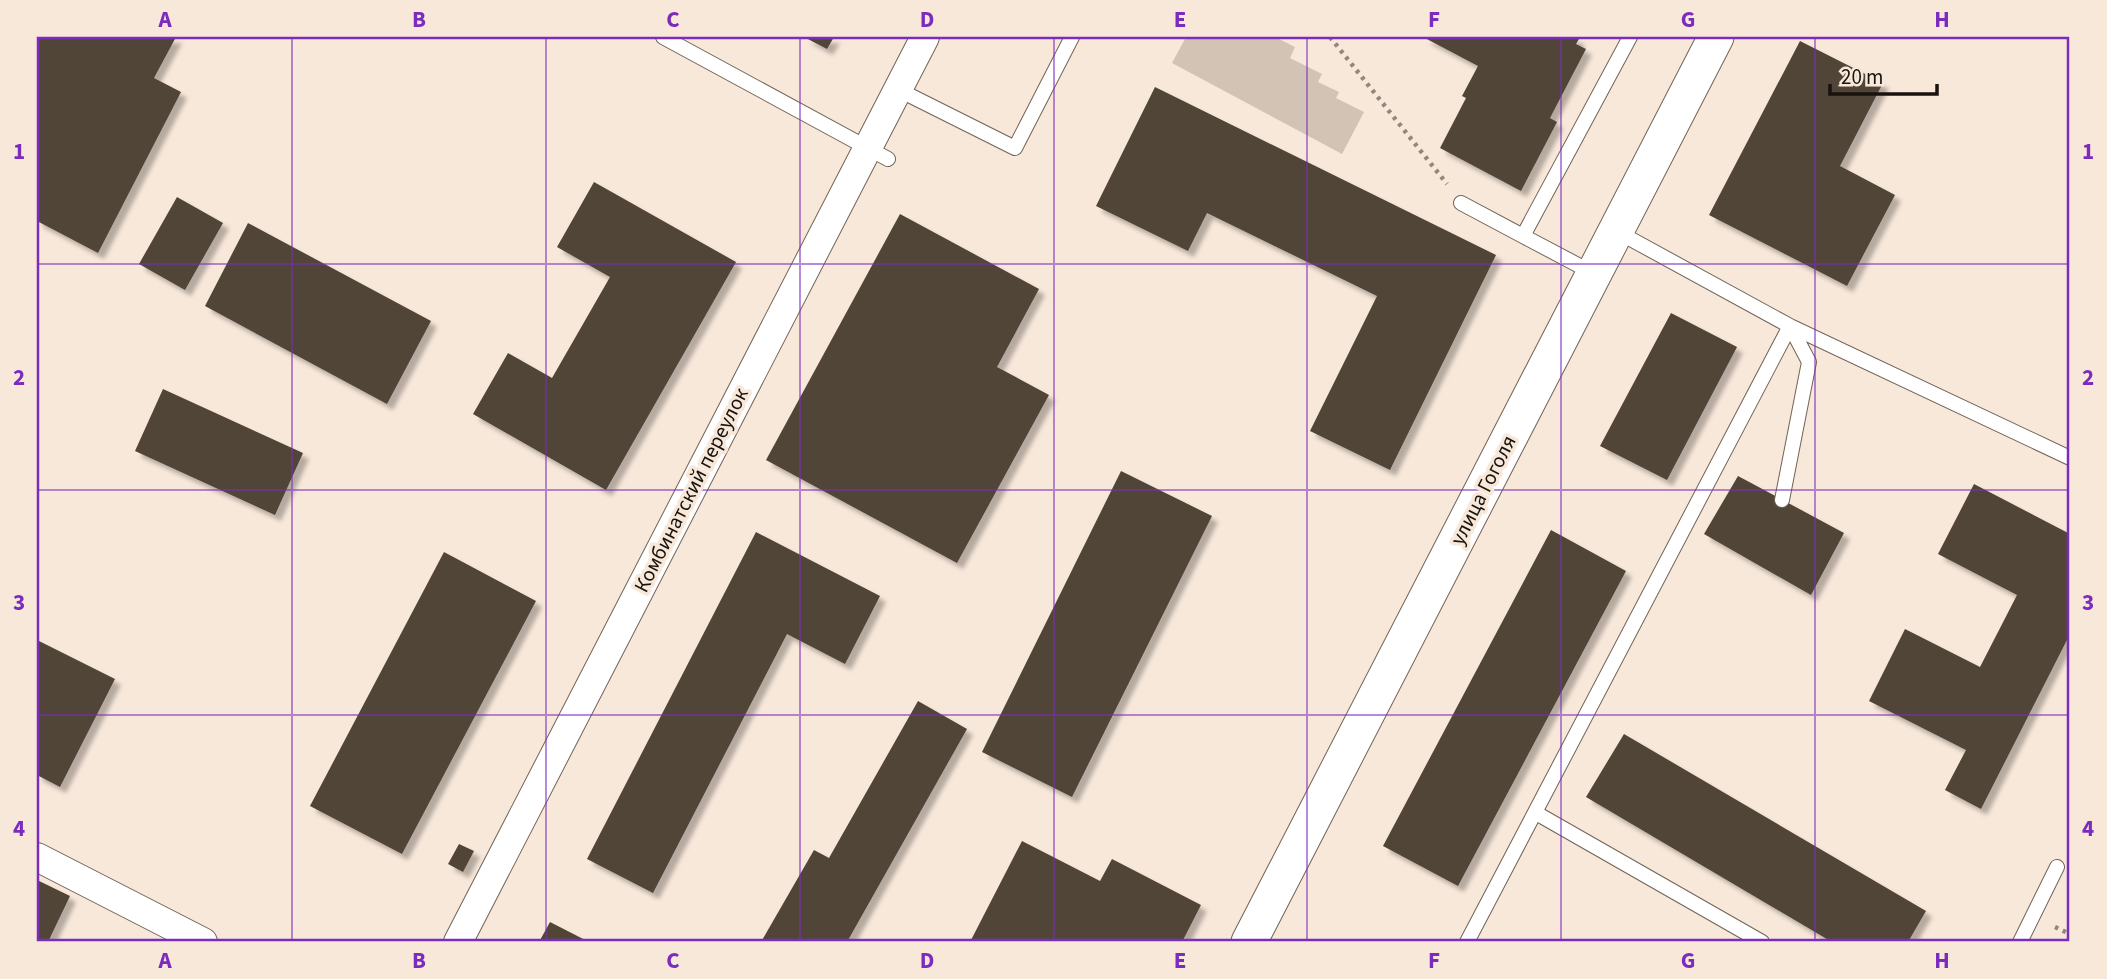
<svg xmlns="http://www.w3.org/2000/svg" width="2107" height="979" viewBox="0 0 2107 979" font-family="'Source Sans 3',sans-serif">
  <defs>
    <filter id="shadow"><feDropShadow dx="6" dy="6" stdDeviation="2" flood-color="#0004"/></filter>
  </defs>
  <rect width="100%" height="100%" fill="#f8e8da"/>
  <path fill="#d3c3b5" d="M1186 37H1275L1295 47 1290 58 1322 74 1318 82 1339 92 1336 98 1364 112 1342 154 1172 63Z"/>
  <path fill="#514438" filter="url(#shadow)" d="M37 37H176L154 78 181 92 98 253 37 221Z
    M804 37H834L827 49Z
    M1423 37H1575L1579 39 1576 44 1586 49 1550 118 1557 122 1521 191 1440 148 1466 98 1462 96 1478 66Z
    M1800 41 1883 83 1840 166 1895 195 1847 286 1709 215Z
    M1155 87 1496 255 1390 470 1310 431 1377 296 1207 213 1188 251 1096 206Z
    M594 182 736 262 606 490 473 414 508 353 552 378 610 277 557 247Z
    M177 197 223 223 185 290 139 264Z
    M900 214 1039 289 997 367 1049 395 957 563 766 460Z
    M248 223 431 321 387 404 205 306Z
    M1671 313 1737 347 1667 480 1600 446Z
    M163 389 303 453 275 515 135 451Z
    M1121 471 1212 516 1072 797 982 752Z
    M1738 476 1844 533 1811 595 1704 534Z
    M1974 484 2070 534V567L2068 571 2070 572V634L1981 809 1945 790 1966 750 1869 701 1905 629 1980 667 2017 595 1938 554Z
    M1551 530 1626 571 1458 886 1383 846Z
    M756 532 880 596 845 664 787 634 653 893 587 859Z
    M444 552 536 601 402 854 310 806Z
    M37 640 115 679 60 787 37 775Z
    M918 701 967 729 847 942H761L814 850 829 858Z
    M1624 734 1926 911 1908 942H1832L1586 797Z
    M1022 841 1100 881 1112 859 1201 905 1182 942H970Z
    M459 844 474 851 463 872 448 864Z
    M37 880 70 896 48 942H37Z
    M550 922 589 942H539Z"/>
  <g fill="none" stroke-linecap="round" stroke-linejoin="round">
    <g stroke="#716357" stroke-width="16">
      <path id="service" d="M663 37 888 159
        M897 89 1015 148 1072 37
        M1461 203 1523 236 1630 37
        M1523 236 1593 273
        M1782 500 1809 362 1790 326 2070 458
        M1536 813 1762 942
        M1467 942 1790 326 1616 231
        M2020 942 2057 867"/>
    </g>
    <g stroke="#716357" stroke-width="30">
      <path id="minor" d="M37 857 203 942
        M458 942 925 37"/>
    </g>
    <g stroke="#716357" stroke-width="37">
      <path id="tertiary" d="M1249 942 1716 37"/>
    </g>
    <path stroke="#92877d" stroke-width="4.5" stroke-dasharray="3.5 5" stroke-linecap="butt" d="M1330 37 1447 184
      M2055 927 2070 934"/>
    <use href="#service" stroke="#fff" stroke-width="14"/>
    <use href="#minor" stroke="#fff" stroke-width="28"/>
    <use href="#tertiary" stroke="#fff" stroke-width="35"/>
  </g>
  <path fill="none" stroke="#7b2cbf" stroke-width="2" stroke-opacity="0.55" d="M292 37V942M546 37V942M800 37V942M1054 37V942M1307 37V942M1561 37V942M1815 37V942M37 264H2070M37 490H2070M37 715H2070"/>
  <g text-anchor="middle" stroke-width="7" stroke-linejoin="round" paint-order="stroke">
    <g font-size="21" fill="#18130e" stroke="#f8e8da">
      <text transform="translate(691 490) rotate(-63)" y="7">Комбинатский переулок</text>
      <text transform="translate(1483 490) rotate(-63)" y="7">улица Гоголя</text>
    </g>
  </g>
  <rect width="2107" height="979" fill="none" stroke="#f8e8da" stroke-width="77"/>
  <path d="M1830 84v10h107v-10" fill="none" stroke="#18130e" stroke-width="3.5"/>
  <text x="1841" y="84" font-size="21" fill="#18130e" stroke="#f8e8da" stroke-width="5" paint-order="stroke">20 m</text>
  <rect x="38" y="38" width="2030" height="902" fill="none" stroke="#7b2cbf" stroke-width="2.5"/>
  <g font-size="23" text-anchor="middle" font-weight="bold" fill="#7b2cbf">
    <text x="165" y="27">A</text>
    <text x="419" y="27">B</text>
    <text x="673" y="27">C</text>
    <text x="927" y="27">D</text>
    <text x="1180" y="27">E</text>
    <text x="1434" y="27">F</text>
    <text x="1688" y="27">G</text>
    <text x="1942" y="27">H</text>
    <text x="19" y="159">1</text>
    <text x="2088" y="159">1</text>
    <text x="19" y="385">2</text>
    <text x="2088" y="385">2</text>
    <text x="19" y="610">3</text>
    <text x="2088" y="610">3</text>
    <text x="19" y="836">4</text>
    <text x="2088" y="836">4</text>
    <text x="165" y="968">A</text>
    <text x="419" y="968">B</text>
    <text x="673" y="968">C</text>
    <text x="927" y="968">D</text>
    <text x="1180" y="968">E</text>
    <text x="1434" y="968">F</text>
    <text x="1688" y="968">G</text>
    <text x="1942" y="968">H</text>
  </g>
</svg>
